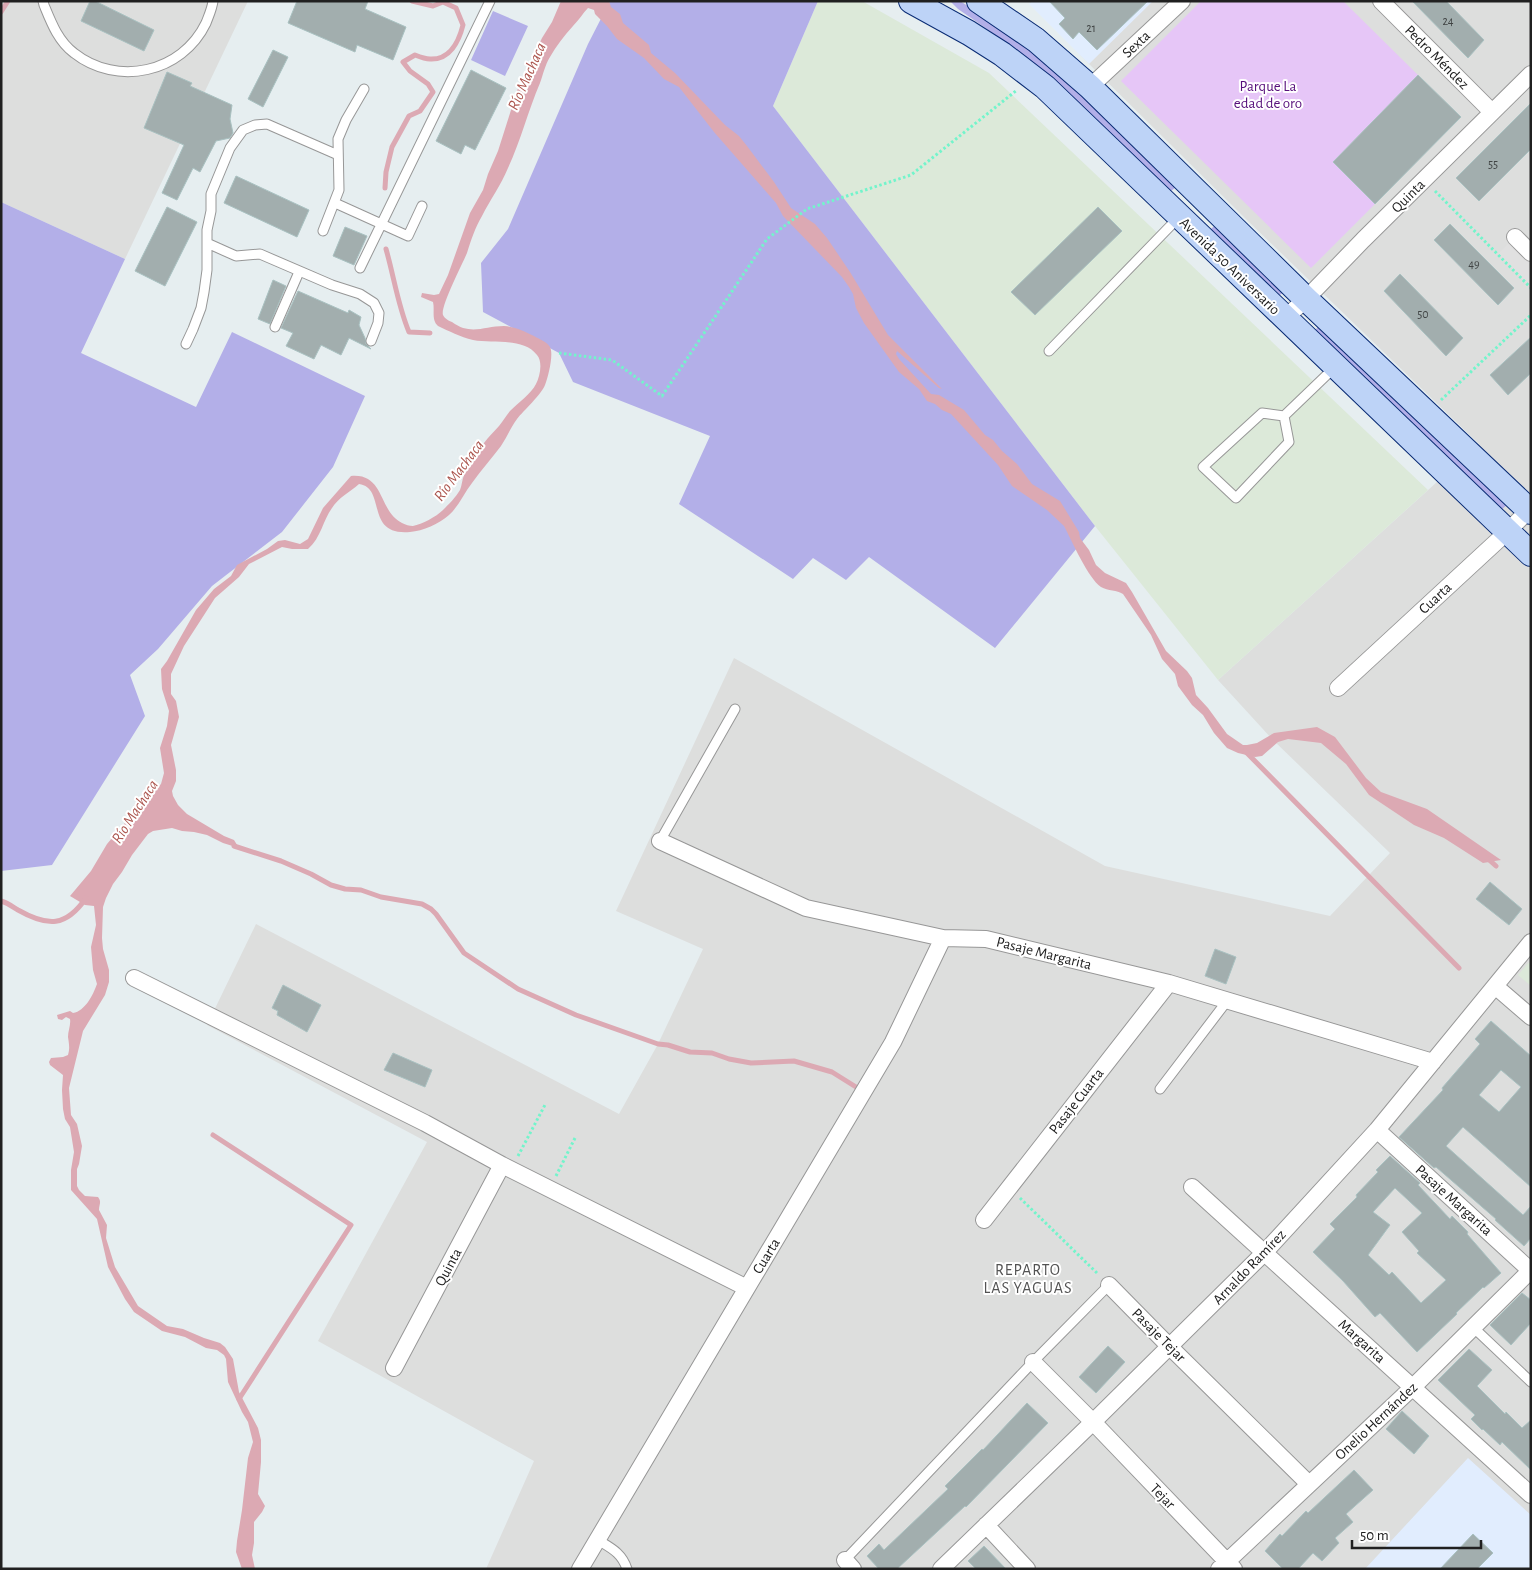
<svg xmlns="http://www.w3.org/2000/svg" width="1532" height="1570" viewBox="0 0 1532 1570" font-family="'Alegreya Sans',sans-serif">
  <rect width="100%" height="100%" fill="#e6eef0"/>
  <path fill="#dddedd" d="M1 1H248L125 259 1 202Z
    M1029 1H1531V1569H486L534 1461 318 1341 427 1142 207 1025 256 924 619 1114 658 1044 703 949 616 911 734 658 1105 866 1330 916 1390 853 1273 740 1218 680 1479 444 1250 223 1089 64Z"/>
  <path fill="#dce9d9" d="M818 1H862L989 73 1428 490 1218 680 1095 526 773 106Z
    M1531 960V986L1518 975Z"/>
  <path fill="#e1edfe" d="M1032 1H1153L1089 64 1029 4Z
    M1468 1458 1531 1515V1569H1365Z"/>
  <path fill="#b3afe8" d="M610 1H818L773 106 1095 526 995 648 869 557 846 580 813 558 793 579 679 504 710 436 573 382 559 353 483 312 481 263 508 229 588 44Z
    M950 1H960L1027 44 1056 67 1176 187 1171 191 1050 76 1020 52 958 9Z
    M493 11 528 26 505 76 471 60Z
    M1 202 125 259 81 353 196 407 232 332 365 396 333 467 282 532 212 586 158 649 130 675 145 716 52 865 1 871Z
    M1216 224 1286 290 1280 295 1211 229Z
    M1319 326 1508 504 1501 510 1313 332Z"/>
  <path fill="#e6c6f7" d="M1201 1H1343L1418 75 1333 162 1375 204 1311 268 1121 81Z"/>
  <path fill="#e0e0e0" d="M1515 237 1531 253V288L1498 254Z"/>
  <path fill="#dca9b3" d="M561 1H609L611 7 620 14 623 23 649 45 651 53 675 73 725 125 739 136 747 146 774 182 791 208 815 224 827 238 850 272 888 335 942 389 939 388 897 351 896 354 899 359 931 394 939 395 964 410 985 435 993 440 1002 451 1017 464 1032 484 1060 501 1079 532 1080 538 1089 550 1096 565 1105 573 1126 583 1132 592 1166 651 1187 671 1192 678 1196 695 1208 708 1227 734 1243 745H1247L1257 743 1274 733 1317 727 1335 737 1366 778 1381 792 1427 809 1501 860 1483 863 1444 838 1414 825 1369 795 1346 764 1321 743 1288 739 1278 742 1262 756 1255 757 1238 753 1227 748 1214 733 1203 715 1192 705 1178 686 1175 674 1162 659 1151 635 1123 594C1117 590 1108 591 1101 587 1088 578 1072 541 1064 526L1047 510 1012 486 998 465 951 414 942 410 935 404 927 401 919 389 899 372 864 323 856 308 853 294 849 287 842 277 783 216 776 203 714 132 679 87 664 79 644 58 617 39 607 26 595 14 594 10 588 8C583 13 579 20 573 26 564 36 556 46 550 57 545 65 543 75 540 83 528 111 521 140 508 168 501 185 490 200 482 216 475 228 471 240 467 253 463 263 440 307 443 315 444 318 449 321 452 322 471 336 484 326 504 326 516 327 524 331 534 336 539 339 547 342 550 347 554 354 548 378 545 385 541 395 524 410 517 419 511 427 507 437 501 446 492 458 481 470 472 483 464 493 459 506 449 515 439 524 423 531 410 532 364 536 387 488 359 484 350 492 338 498 332 508 323 520 321 538 308 549H292L282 547 249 564 239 577 215 598 184 646 171 674V694L176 701 179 717 171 745 176 770V781L172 791 173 796 178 805 187 814 224 836 234 840 239 848 223 843 207 835 194 832 182 831 172 828 153 831 148 834 132 855 122 872 113 884 106 898 103 907 102 938 103 949 109 970V982L105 995 83 1031 69 1088 71 1115 77 1124 82 1146 79 1164 77 1169V1186L79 1190 85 1196 98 1197C102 1202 99 1204 99 1210L107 1225 106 1238 115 1267 138 1306 167 1326 183 1329 204 1338 220 1343 225 1347 233 1359 239 1392 258 1428 261 1440V1462L258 1494 265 1506 262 1512 254 1522V1543L252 1555 255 1569H242L236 1552 237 1541 242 1510 248 1458 253 1442 248 1422 242 1412 228 1382 226 1359 224 1355 217 1350 206 1348 185 1337 162 1331 134 1312 125 1299 108 1267 97 1219 71 1190V1170L74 1152 70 1127 65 1119 63 1109 62 1090 63 1075 50 1065 49 1062 51 1058 63 1057 68 1055C70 1048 69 1044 68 1037 68 1031 71 1025 70 1019L66 1017 62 1020 58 1019 57 1015 70 1011 73 1013C85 1011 93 995 97 984L93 970 91 947 96 925 94 906 85 905 70 896 91 871 107 844 142 803 161 784 164 773 160 748 167 726 169 711 162 689 161 669 167 661 196 610 214 589 231 576 237 565 267 549 278 541 285 540 300 544 308 539 323 508 351 476C385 473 378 511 402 523 406 525 409 526 413 526 422 524 436 517 443 510 449 504 456 497 460 490 462 485 462 480 464 475 470 464 477 454 484 443 488 437 494 432 499 426 503 421 506 416 510 411 518 403 531 394 536 384 540 376 543 362 537 355 523 337 494 344 473 340 460 337 449 331 438 326 431 320 435 310 433 302L421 297 422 293 434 295 439 294 448 275 470 213 483 190 488 174 498 151 518 88 542 38 552 22Z"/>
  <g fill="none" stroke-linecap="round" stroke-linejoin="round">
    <path stroke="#dca9b3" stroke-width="5" d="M1 12 8 1
      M385 188 386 172 392 147 409 116 420 111 433 92 428 84 410 71 403 62 415 55C420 57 425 59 430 59 450 60 459 41 463 25L456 8 443 2 433 6 412 1
      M386 249C394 277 398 306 409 332L430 333
      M1245 751 1459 968
      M234 846 281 861 311 874 331 885 345 889 361 890 381 897 422 904 431 909 436 914 464 953 518 989 576 1015 658 1044 668 1045 690 1052 712 1053 729 1059 751 1063 794 1061 832 1072 856 1087
      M1487 858 1496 866
      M1 901C8 903 13 907 18 910 48 927 66 927 86 898
      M213 1135 351 1225 239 1399"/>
  </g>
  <path fill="#a2aeae" stroke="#a9c1c1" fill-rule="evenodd" d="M90 1H95L154 30 144 51 81 21Z
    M297 1H368L365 9 406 27 393 60 357 45 355 52 288 23Z
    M1049 1H1148L1097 50 1079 32 1073 39 1059 24 1065 18Z
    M1412 1H1446L1484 40 1468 58Z
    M273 50 288 57 263 107 248 99Z
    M471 70 506 88 475 150 465 145 461 154 436 141Z
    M167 72 192 83 190 86 232 105 230 119 233 133 230 138 216 141 200 172 193 168 177 200 162 193 184 145 144 128Z
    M1418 75 1461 117 1375 204 1333 162Z
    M1531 103V149L1479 201 1456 178Z
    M236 176 309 210 297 237 224 203Z
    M167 207 197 222 165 286 135 271Z
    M1098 207 1122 231 1035 315 1011 292Z
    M1450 224 1514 288 1498 305 1434 240Z
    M345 227 367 236 354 265 333 256Z
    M1400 274 1463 338 1446 356 1384 291Z
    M273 280 286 286 270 324 258 319Z
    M298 291 348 313 349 310 361 317 359 325 365 338 366 344 371 349 349 338 341 355 321 345 314 359 286 346 293 333 281 328Z
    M1531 337V373L1508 395 1490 375Z
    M1490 882 1522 909 1509 925 1476 899Z
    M1215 949 1236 957 1226 984 1205 976Z
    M283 985 321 1005 307 1032 277 1015 278 1011 272 1008Z
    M1491 1021 1531 1056V1187L1463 1127 1446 1146 1523 1215 1531 1206V1238L1524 1246 1495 1220 1496 1219 1436 1167 1434 1168 1399 1137 1443 1090 1442 1088 1480 1044 1475 1039ZM1501 1070 1521 1087 1499 1112 1479 1095Z
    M393 1053 432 1070 425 1087 384 1070Z
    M1390 1156 1420 1183 1418 1185 1450 1219 1452 1216 1468 1232 1467 1234 1501 1273 1484 1288 1483 1287 1456 1313 1457 1314 1417 1352 1380 1313 1375 1317 1343 1281 1313 1252 1335 1229 1330 1224 1357 1197 1356 1195 1378 1172 1376 1170ZM1395 1188 1422 1213 1402 1232 1419 1251 1417 1253 1446 1280 1421 1303 1392 1272 1389 1275 1368 1255 1390 1225 1373 1212Z
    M1522 1293 1531 1300V1323L1511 1345 1490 1325Z
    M1108 1346 1125 1362 1096 1393 1079 1377Z
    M1469 1349 1492 1370 1477 1386 1505 1414 1506 1412 1522 1428 1531 1420V1470L1502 1442 1500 1445 1483 1429 1482 1430 1471 1419 1475 1415 1438 1380Z
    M1027 1403 1048 1423 966 1507 965 1506 897 1569H879L867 1556 879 1544 884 1550 948 1489 945 1486 982 1449 983 1450Z
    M1402 1411 1429 1436 1414 1454 1386 1429Z
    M1354 1470 1373 1490 1346 1514 1353 1522 1335 1538 1339 1543 1322 1561 1313 1553 1298 1569H1283L1265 1551 1280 1534 1282 1536 1306 1511 1308 1513Z
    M1473 1534 1493 1553 1477 1569H1440Z
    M984 1546 1006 1569H976L968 1561Z"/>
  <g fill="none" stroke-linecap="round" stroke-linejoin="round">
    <g stroke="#979797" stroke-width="11">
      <path id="lane" d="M43 1 44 5C51 22 58 41 74 53 117 87 182 73 206 23 209 15 212 9 213 1
        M335 203 408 236 422 206
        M323 231 339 190 338 139 346 120 364 89
        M207 243 236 256 260 254 332 285 360 294 374 303 379 313 378 323 371 341
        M360 268 490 1
        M275 327 299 272
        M186 344 193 329 201 308 204 292 207 270V230L211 211V194L230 148 243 130 255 125 267 124 338 155
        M1049 351 1179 217
        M1284 416 1289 442 1236 498 1203 467 1262 413 1284 416 1335 367
        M660 841 735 709
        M1160 1089 1227 1001
        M1474 1328 1531 1382
        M598 1540C611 1548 622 1553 627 1569
        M845 1560 1033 1362 1109 1285"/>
    </g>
    <g stroke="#979797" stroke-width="18">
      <path id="street" d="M1381 1 1492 112
        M1090 87 1182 1
        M1515 237 1531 253
        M1284 319 1306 299 1363 240 1531 74
        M1338 688 1507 532 1531 508
        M660 841 806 908 943 938 986 939 1169 983 1433 1062
        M134 978 425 1123 502 1165 747 1288
        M1495 986 1531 1017
        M1377 1130 1531 1271
        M1192 1187 1531 1495
        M984 1220 1169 983
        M1109 1285 1170 1347 1309 1484
        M1033 1362 1093 1422 1234 1569
        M394 1368 502 1165
        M986 1525 1027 1569
        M845 1560 853 1569
        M580 1569 893 1042 943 938
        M941 1569 1093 1422 1264 1253 1377 1130 1531 942
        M1219 1569 1413 1387 1531 1270"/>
    </g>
    <g stroke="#092b74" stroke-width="26">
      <path id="secondary" d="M911 1 969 33 1002 54 1045 87 1531 554
        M979 1 1036 40 1090 87 1306 299 1531 512"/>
    </g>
    <path stroke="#73f4cb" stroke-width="3" stroke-dasharray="2.5 2.5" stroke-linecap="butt" d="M1435 191 1531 288
      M559 353 612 360 662 396 767 239 807 209 911 175 1017 90
      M1441 400 1531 315
      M518 1156 546 1103
      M556 1176 576 1136
      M1020 1198 1098 1274"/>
    <use href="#lane" stroke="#fff" stroke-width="9"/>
    <use href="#street" stroke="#fff" stroke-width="16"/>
    <use href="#secondary" stroke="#bdd3f7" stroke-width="24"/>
  </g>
  <g text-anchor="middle" stroke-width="4" stroke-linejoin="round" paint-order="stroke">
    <g font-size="12" fill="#404444">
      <text x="1448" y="25">24</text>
      <text x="1091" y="32">21</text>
      <text x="1493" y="168">55</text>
      <text x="1474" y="268">49</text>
      <text x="1423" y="318">50</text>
    </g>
    <g font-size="15" fill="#202020" stroke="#fff">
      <text transform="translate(1136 44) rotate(-43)" y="5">Sexta</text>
      <text transform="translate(1437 57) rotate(45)" y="5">Pedro Méndez</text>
      <text transform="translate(1408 196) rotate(-45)" y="5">Quinta</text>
      <text transform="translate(1230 266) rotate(44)" y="5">Avenida 50 Aniversario</text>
      <text transform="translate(1435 598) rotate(-43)" y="5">Cuarta</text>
      <text transform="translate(1044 953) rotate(14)" y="5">Pasaje Margarita</text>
      <text transform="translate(1076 1101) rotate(-52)" y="5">Pasaje Cuarta</text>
      <text transform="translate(1454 1200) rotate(42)" y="5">Pasaje Margarita</text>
      <text transform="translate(766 1256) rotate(-59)" y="5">Cuarta</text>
      <text transform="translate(448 1267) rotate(-62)" y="5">Quinta</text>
      <text transform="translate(1249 1267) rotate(-46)" y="5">Arnaldo Ramírez</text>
      <text transform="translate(1159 1335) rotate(45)" y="5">Pasaje Tejar</text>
      <text transform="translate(1362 1341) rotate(42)" y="5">Margarita</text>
      <text transform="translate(1376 1421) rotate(-43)" y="5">Onelio Hernández</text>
      <text transform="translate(1163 1496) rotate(46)" y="5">Tejar</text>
    </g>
    <g font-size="15" fill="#57107b" stroke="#fff">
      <text x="1268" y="91">Parque La<tspan x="1268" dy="17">edad de oro</tspan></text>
    </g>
    <g font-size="16" font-style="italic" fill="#ac564f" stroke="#fff">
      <text transform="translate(526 76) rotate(-66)" y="6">Río Machaca</text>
      <text transform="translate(458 470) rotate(-53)" y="6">Río Machaca</text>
      <text transform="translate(134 811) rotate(-57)" y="6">Río Machaca</text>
    </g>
    <g font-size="16" letter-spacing="1" fill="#535353" stroke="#fff">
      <text x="1028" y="1275">REPARTO<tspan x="1028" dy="18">LAS YAGUAS</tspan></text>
    </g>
  </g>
  <rect width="1532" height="1570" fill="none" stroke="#202020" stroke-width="5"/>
  <path d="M1352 1540v8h129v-8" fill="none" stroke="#202020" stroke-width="2.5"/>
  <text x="1360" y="1540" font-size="15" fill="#202020" stroke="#ffffff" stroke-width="4" paint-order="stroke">50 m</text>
</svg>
